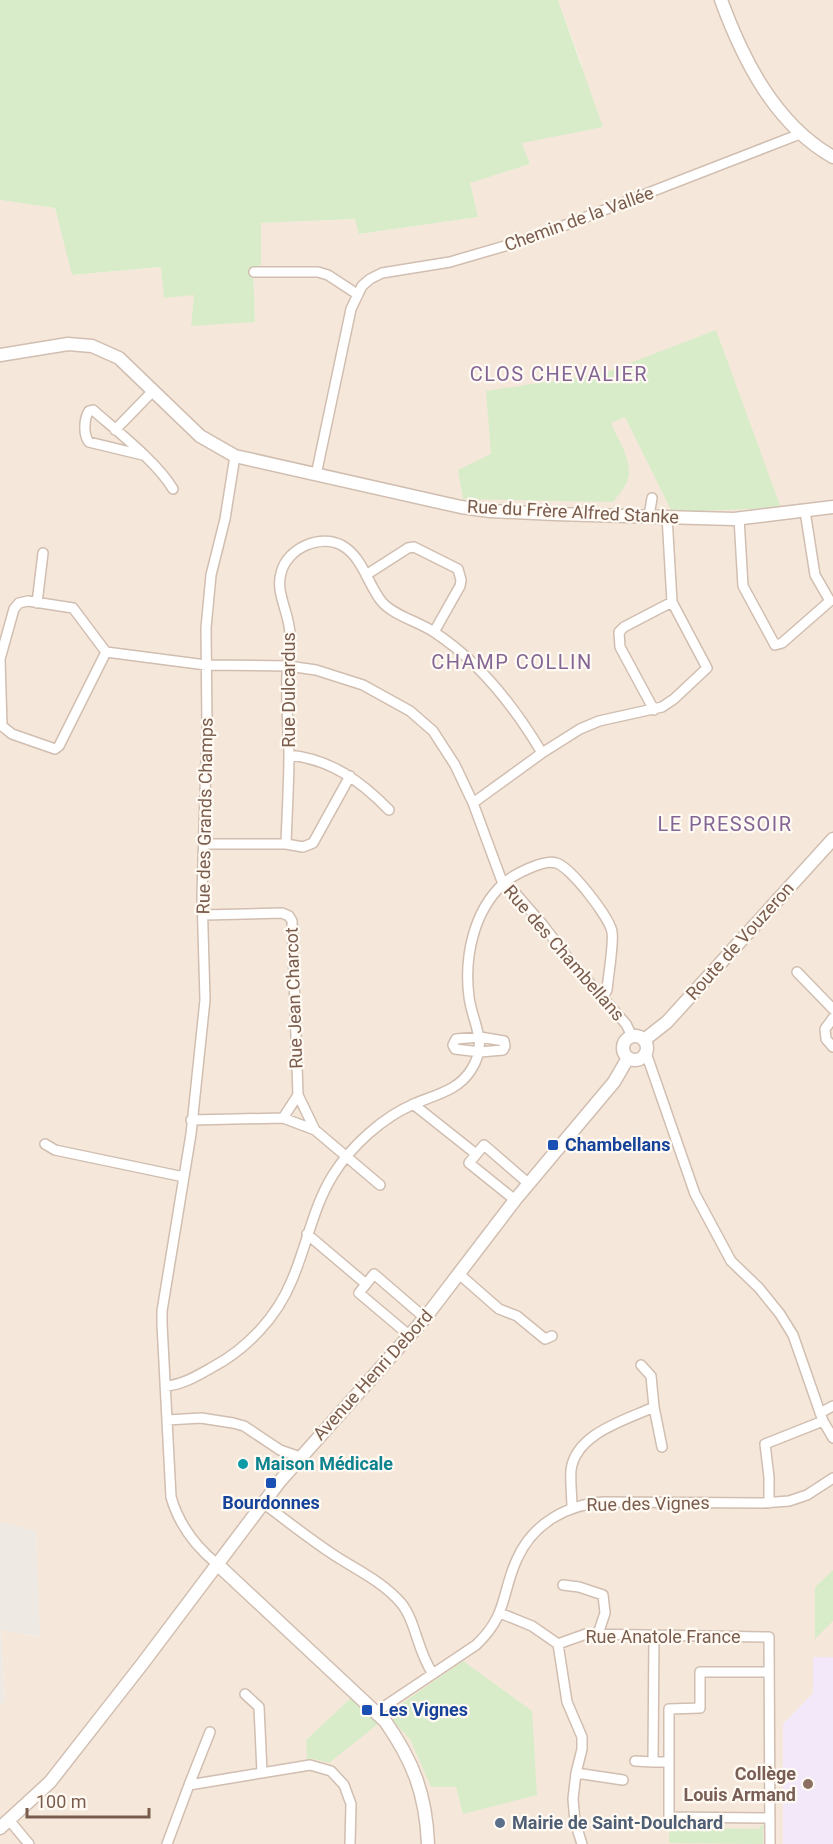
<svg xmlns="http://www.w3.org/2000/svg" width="833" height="1844" viewBox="0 0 833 1844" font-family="Roboto,sans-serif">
  <rect width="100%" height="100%" fill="#fdf6ec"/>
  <path fill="#f5e8da" d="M558 0H833V1844H0V1703H5L1 1630 39 1637 36 1532 0 1522V200L55 208 73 275 161 267 194 294 255 322 253 267 261 265V223L356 219 360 234 477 217 470 182 530 164 522 143 582 66Z"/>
  <path fill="#efe9e4" d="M0 1522 36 1531 40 1637 1 1630 5 1703H0Z"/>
  <path fill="#f3e8fa" d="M813 1657H833V1844H783V1724L813 1693Z"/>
  <path fill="#d8ecc9" d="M0 0H558L603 127 522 143 530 164 470 183 478 217 359 234 355 219 261 223V265L253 267 255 322 191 326 194 295 164 298 161 267 72 275 55 208 0 200Z
    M716 330 781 508 672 512 625 417 611 423C617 437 630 457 629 473 629 484 619 494 613 502L463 499 458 470 491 454 486 391 604 373Z
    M833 1570V1621L815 1639V1587Z
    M463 1661 532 1711 537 1795 463 1814 456 1787H431L410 1739 393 1721 394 1709Z
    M351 1698 378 1724 329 1763 314 1759H307L306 1740Z
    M696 1823H703L704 1828 759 1829 760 1826 763 1825V1844L669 1843V1829H696Z"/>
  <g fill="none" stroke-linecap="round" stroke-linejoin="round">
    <g stroke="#d1beb0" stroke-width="12">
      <path id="minor" d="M254 272H318L328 275 357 294
        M115 430 153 391
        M143 455 89 442C83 435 84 418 89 411L93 410C118 432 157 462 173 489
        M316 475 351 309 362 286 370 279 382 273 450 262 532 238 800 134
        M649 516 652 498
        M739 518 743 586 775 645 782 643 830 601 815 575 805 511
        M366 575 408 548 414 547 458 569 461 580 460 586 434 632
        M28 601 73 608 106 652 59 746 55 749 12 734 2 726 0 659 14 609 19 603Z
        M37 603 43 553
        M106 652 206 665 288 666 316 670 363 685 410 711 433 731 455 765 473 803 503 884 516 894 543 925 571 962 626 1024 632 1036
        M654 710 620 647 619 632 624 627 672 602
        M289 755C330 759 361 781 389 810
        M473 803 542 753 580 729 599 721 662 707 674 699 707 668 672 602 667 516
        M203 844H286C287 814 289 783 289 753 288 727 286 701 287 675 288 662 291 648 290 635 290 614 275 593 281 573 287 548 321 533 343 546 363 558 368 585 382 602 393 615 419 622 434 632 480 662 514 706 542 753
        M286 844 303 847 313 843 350 776
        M797 972 833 1009
        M833 1018 825 1029 826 1039 833 1047
        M480 1037 504 1041 505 1046 503 1050 480 1052 455 1049 453 1045 456 1039Z
        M646 1053 695 1194 731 1261 759 1288 780 1314 793 1335 823 1421 833 1438
        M298 1095 315 1130
        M413 1104 476 1154
        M283 1118 315 1130 380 1185
        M191 1120 283 1118 298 1095 292 921 289 916 282 913 204 915
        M45 1144 55 1150 184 1177
        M515 1200 469 1163 484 1145 529 1184
        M307 1234 366 1284
        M459 1274 499 1309 517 1316 545 1339 552 1336
        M410 1336 359 1293 374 1274 425 1318
        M165 1386C182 1385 197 1376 211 1368 247 1349 277 1317 292 1280 307 1245 313 1207 333 1175 351 1146 383 1117 414 1104 434 1095 458 1091 471 1070 489 1042 473 1026 469 997 464 958 473 912 503 884 512 875 544 859 556 863 570 866 610 918 612 932 614 943 608 978 607 990L602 998
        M654 1407 662 1447
        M820 1413 833 1406
        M167 1420 201 1418 233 1423 244 1426 280 1450 300 1457
        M263 1503C287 1521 312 1541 337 1557 359 1571 384 1583 401 1603 416 1621 417 1651 433 1674
        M769 1503V1477L765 1444 823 1421
        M572 1508C572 1496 570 1482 571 1470 576 1433 626 1420 654 1407L651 1376 641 1365
        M217 1564C195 1546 179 1525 171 1497L162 1324V1311L191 1134 205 1000 202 895 207 727 206 628 211 575 225 519 235 456
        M563 1585 579 1587 603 1595 605 1613 598 1634
        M500 1613 532 1626 558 1644 567 1702 582 1737V1749L576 1773 573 1799 575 1822 582 1844
        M654 1635 653 1762H669
        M558 1644 586 1634 769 1637 770 1844
        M769 1672H700V1708L669 1709V1817L770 1818
        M245 1694 259 1707 262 1772
        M376 1712 476 1645C508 1615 501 1594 517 1559 533 1523 568 1504 605 1502L762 1503 789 1501 807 1495 833 1478
        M635 1761 653 1762
        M576 1773 623 1780
        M189 1785 210 1732
        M9 1820 29 1844
        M167 1844 189 1785 310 1765 331 1771 344 1785 351 1804 350 1844"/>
    </g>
    <g stroke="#d1beb0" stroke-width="15">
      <path id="tertiary" d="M721 0C743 60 775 124 833 157
        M0 355 68 344 92 346 119 358 200 436 235 456 461 507 490 511 555 514 734 519 833 507
        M623 1048a12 12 0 1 1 24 0a12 12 0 1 1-24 0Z
        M644 1040 667 1022 833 839
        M217 1564 385 1721C413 1761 426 1794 428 1844
        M0 1828 50 1782 143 1663 280 1481 425 1318 515 1200 614 1082 628 1058"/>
    </g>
    <use href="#minor" stroke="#fff" stroke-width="9"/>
    <use href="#tertiary" stroke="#fff" stroke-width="12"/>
  </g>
  <g fill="#1a4fb4" stroke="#fffaf3" stroke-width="2">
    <rect x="547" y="1139" width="12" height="12" rx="3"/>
    <rect x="265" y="1477" width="12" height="12" rx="3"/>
    <rect x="361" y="1704" width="12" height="12" rx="3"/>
  </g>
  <circle fill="#0f9aa8" stroke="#fffaf3" stroke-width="2" cx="243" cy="1464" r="6"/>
  <circle fill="#8d6e63" stroke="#fffaf3" stroke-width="2" cx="808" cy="1784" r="6"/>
  <circle fill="#5c6f8a" stroke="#fffaf3" stroke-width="2" cx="500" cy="1823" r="6"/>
  <g text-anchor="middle" stroke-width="4.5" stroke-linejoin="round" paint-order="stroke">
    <g font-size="18" fill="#7a5c4d" stroke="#fffaf3">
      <text transform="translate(579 219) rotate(-20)" y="6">Chemin de la Vallée</text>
      <text transform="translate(573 512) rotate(3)" y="6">Rue du Frère Alfred Stanke</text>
      <text transform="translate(289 690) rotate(-90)" y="6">Rue Dulcardus</text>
      <text transform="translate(205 816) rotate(-89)" y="6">Rue des Grands Champs</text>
      <text transform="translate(740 941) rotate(-48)" y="6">Route de Vouzeron</text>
      <text transform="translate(564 953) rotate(49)" y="6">Rue des Chambellans</text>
      <text transform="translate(294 998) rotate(-92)" y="6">Rue Jean Charcot</text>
      <text transform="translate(373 1375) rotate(-48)" y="6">Avenue Henri Debord</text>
      <text transform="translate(648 1504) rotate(-1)" y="6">Rue des Vignes</text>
      <text x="663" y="1643">Rue Anatole France</text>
    </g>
    <g font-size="18" font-weight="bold" fill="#164399" stroke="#fffaf3" text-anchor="start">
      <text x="565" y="1151">Chambellans</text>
      <text x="271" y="1509" text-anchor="middle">Bourdonnes</text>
      <text x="379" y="1716">Les Vignes</text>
    </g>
    <g font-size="18" font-weight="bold" fill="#0d838f" stroke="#fffaf3" text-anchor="start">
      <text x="255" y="1470">Maison Médicale</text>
    </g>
    <g font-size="18" font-weight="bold" fill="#785e54" stroke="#fffaf3" text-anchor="end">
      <text x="796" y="1780">Collège<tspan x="796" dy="21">Louis Armand</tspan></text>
    </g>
    <g font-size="18" font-weight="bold" fill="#4e5e75" stroke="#fffaf3" text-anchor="start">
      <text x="512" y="1829">Mairie de Saint-Doulchard</text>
    </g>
    <g font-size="20" letter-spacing="1.5" fill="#846695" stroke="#fffaf3">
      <text x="559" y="381">CLOS CHEVALIER</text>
      <text x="512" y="669">CHAMP COLLIN</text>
      <text x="725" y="831">LE PRESSOIR</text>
    </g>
  </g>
  <path d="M27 1808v9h122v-9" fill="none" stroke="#7a5c4d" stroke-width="3"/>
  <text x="36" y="1808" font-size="18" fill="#7a5c4d" stroke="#fffaf3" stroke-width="4.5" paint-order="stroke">100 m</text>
</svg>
